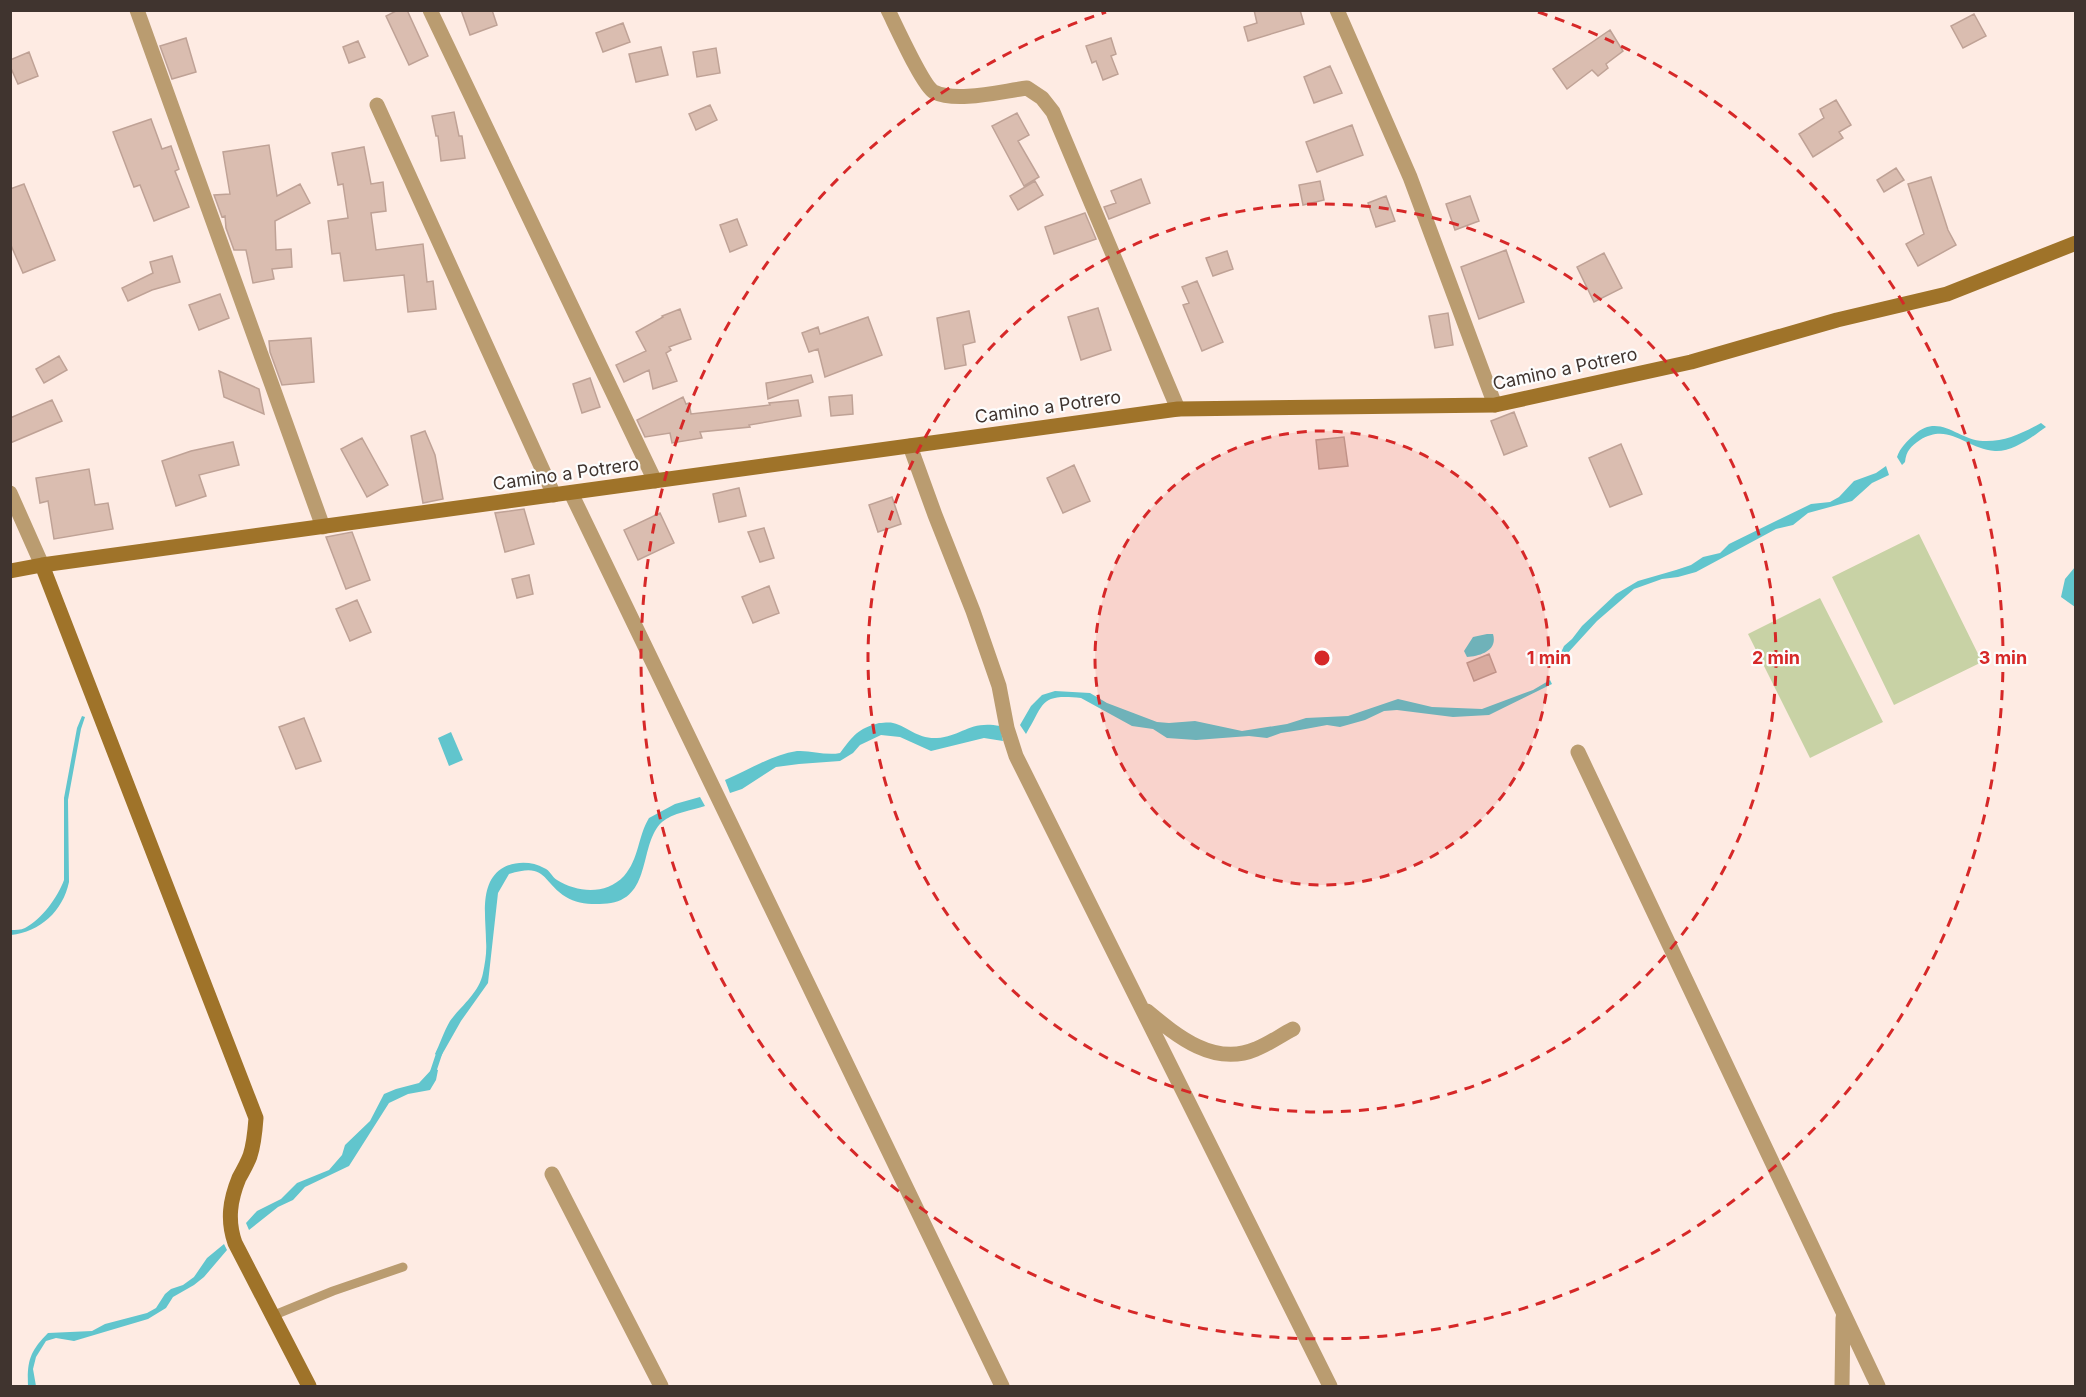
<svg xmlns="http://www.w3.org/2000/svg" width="2086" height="1397" viewBox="0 0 2086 1397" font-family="Inter,sans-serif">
  <rect width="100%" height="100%" fill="#feebe3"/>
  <path fill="#c8d2a5" d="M1919 534 1982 662 1894 705 1832 577Z
    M1820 598 1883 722 1810 758 1748 634Z"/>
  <path fill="#61c5cd" d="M2041 423 2046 427C2032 437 2013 452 1995 451 1965 449 1950 422 1920 440 1911 446 1906 451 1905 462L1902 465 1897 457C1900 448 1907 441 1914 435 1939 412 1958 440 1983 441 2005 442 2022 433 2041 423Z
    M1886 466 1889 475 1872 483 1852 501 1808 513 1793 525 1776 529 1696 572 1678 577 1662 579 1634 589 1597 621 1565 656 1559 666 1557 661 1564 646 1572 639 1582 626 1616 594 1638 581 1676 570 1691 565 1703 557 1720 553 1729 544 1811 504 1830 502 1839 497 1854 481 1876 473Z
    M2075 567V607L2061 597 2065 579Z
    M1487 634H1493C1498 651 1480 656 1467 657L1464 651 1473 637Z
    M1550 680 1552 684 1489 715 1453 717 1397 710 1384 711 1365 720 1340 727 1327 725 1300 730 1281 733 1267 738 1249 736 1196 740 1167 738 1153 729 1132 726 1081 698C1039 694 1045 703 1026 734L1020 725 1031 706 1042 695 1055 691 1090 693 1107 703 1157 722 1169 723 1195 721 1242 731 1287 724 1306 718 1348 716 1398 699 1432 707 1482 709 1533 690Z
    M82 716 85 717 81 729 68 800 69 882C63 911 40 932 11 935V930C15 930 21 930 25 928 41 920 58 897 64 880V798L77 728Z
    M879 723C883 723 889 722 893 723 909 727 917 739 937 738 962 736 970 720 1000 726L1003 741 984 738 931 751 900 737 881 735 860 745 853 753 840 761 799 764 776 767 742 789 730 793 725 780C748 770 772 755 797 751 811 750 826 756 840 753 854 735 857 729 879 723Z
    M451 732 463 760 449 766 438 738Z
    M700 797 705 806C693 810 672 813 662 822 639 843 652 896 611 903 597 905 578 905 566 897 541 881 547 862 509 874L498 893 488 983 461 1021 440 1058 435 1054C440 1044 444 1031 450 1021 461 1006 479 993 483 973 485 963 487 952 486 941 486 919 479 884 501 869 513 861 532 861 544 868 550 870 552 877 557 880 578 893 606 895 624 876 639 859 638 836 649 818L675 804Z
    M433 1068 438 1070 436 1080 430 1090 408 1094 389 1103 349 1166 305 1187 293 1200 278 1207 249 1230 246 1223 257 1211 281 1199 297 1183 329 1170 342 1155 345 1145 370 1121 384 1094 396 1089 419 1083Z
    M224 1244 227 1250 204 1277 194 1285 173 1297 166 1308 148 1319 74 1341 56 1338 46 1341 36 1357 33 1369 36 1386H28C27 1361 30 1351 48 1333L92 1331 105 1324 147 1313 156 1308 165 1294 171 1289 183 1285 194 1277 207 1258Z"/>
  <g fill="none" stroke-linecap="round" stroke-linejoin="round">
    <path stroke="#61c5cd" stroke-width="6" d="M432 1075 440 1051"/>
  </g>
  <path fill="#dabdb0" stroke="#bfa296" stroke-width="1.5" d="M398 10H407L428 56 409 65 386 16Z
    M461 10H492L497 25 470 35Z
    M1254 10H1300L1304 24 1248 41 1244 27 1257 23Z
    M1974 14 1986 36 1963 48 1951 26Z
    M623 23 630 42 603 52 596 33Z
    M1610 30 1623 51 1606 64 1608 68 1598 76 1592 70 1567 89 1553 69Z
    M186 38 196 72 172 79 160 46Z
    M1111 38 1116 54 1111 56 1118 74 1103 80 1096 61 1092 63 1086 46Z
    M358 41 365 57 349 63 343 47Z
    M661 47 668 75 636 82 629 54Z
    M716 48 720 73 697 77 693 52Z
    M29 52 38 76 18 84 10 66V60Z
    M1330 66 1342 93 1314 103 1304 77Z
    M1836 100 1851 125 1839 132 1843 138 1813 157 1799 134 1824 118 1820 109Z
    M710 105 717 120 696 130 689 114Z
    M454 112 459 136H462L465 158 441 161 438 136H436L432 116Z
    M1017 113 1029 135 1018 141 1039 177 1024 186 992 126Z
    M151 119 162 149 171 146 179 169 175 171 189 207 154 221 140 185 134 187 113 132Z
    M1352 125 1363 155 1317 172 1306 142Z
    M269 145 277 196 300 184 310 203 275 221 276 250 291 249 292 267 272 269 274 279 253 283 246 250H234L226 228 225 216 222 217 214 195 230 194 223 152Z
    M364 147 371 184 383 182 386 211 371 213 376 250 423 244 427 282 433 281 436 309 408 312 404 275 344 281 340 253 332 254 328 221 348 218 343 184 338 185 332 153Z
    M1896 168 1904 180 1884 192 1877 180Z
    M1931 177 1948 230 1956 245 1918 266 1906 244 1924 234 1908 184Z
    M1141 179 1150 203 1109 219 1104 207 1116 203 1111 191Z
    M1035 181 1043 195 1018 210 1010 196Z
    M1320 181 1324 200 1303 205 1299 185Z
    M24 184 55 260 23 273 10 243V189Z
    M1386 196 1395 221 1376 227 1368 203Z
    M1470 196 1479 221 1455 230 1446 204Z
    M1085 213 1096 239 1054 254 1045 227Z
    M737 219 747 245 730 252 720 225Z
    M1506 250 1524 302 1479 319 1461 267Z
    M1227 251 1233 269 1213 276 1206 258Z
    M1604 253 1622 288 1594 302 1577 267Z
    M172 256 180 282 152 290 128 301 122 288 153 273 150 262Z
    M1197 281 1223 342 1202 351 1183 305 1189 303 1182 287Z
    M220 294 229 318 199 330 189 305Z
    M1098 308 1111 350 1081 360 1068 317Z
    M680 309 691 339 669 347 671 350 666 353 677 381 653 389 649 370 624 382 616 365 646 351 636 332 663 317 662 316Z
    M969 311 975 342 963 345 966 365 945 369 937 318Z
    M1448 313 1453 345 1435 348 1429 316Z
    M868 317 882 355 825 377 818 349 809 352 802 333 818 327 820 334Z
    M311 338 314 382 282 385 270 352 269 341Z
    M59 356 67 370 44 383 36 369Z
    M219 371 259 389 264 414 224 397Z
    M811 375 813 382 768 399 766 383Z
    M590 378 600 407 582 413 573 384Z
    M852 395 853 414 831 416 829 397Z
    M683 397 686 404 689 403 691 414 770 405 769 403 798 400 801 416 749 425 750 427 700 432 702 438 672 443 670 433 645 437 637 420Z
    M52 400 62 421 10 443V418Z
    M1514 412 1527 446 1504 455 1491 421Z
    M425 431 435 455 443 499 423 503 411 436Z
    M1344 437 1348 466 1319 469 1316 440Z
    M362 438 388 485 367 497 341 449Z
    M233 442 239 465 199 475 206 496 176 506 162 461 191 451Z
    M1621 444 1642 494 1610 507 1589 458Z
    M1074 465 1090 501 1063 513 1047 478Z
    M89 469 95 505 108 503 113 529 54 539 48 501 40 503 36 478Z
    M739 488 746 516 719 522 713 494Z
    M892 497 901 524 878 532 869 505Z
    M524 509 534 544 505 552 495 513Z
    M660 513 674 543 638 560 624 530Z
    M764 528 774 558 760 562 748 532Z
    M352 532 370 580 346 589 326 537Z
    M529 575 533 594 517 598 512 579Z
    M769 586 779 613 753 623 742 597Z
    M357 600 371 632 350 641 336 609Z
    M1489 654 1496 672 1474 681 1467 663Z
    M304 718 321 761 296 769 279 727Z"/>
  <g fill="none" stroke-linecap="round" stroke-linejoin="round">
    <path stroke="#ba9c70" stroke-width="9" d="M272 1316 333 1291 403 1267"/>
    <path stroke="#ba9c70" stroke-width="15" d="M137 10 323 527
      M430 10 655 481
      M888 10C896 26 923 86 934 92 957 103 1002 91 1027 88L1042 98 1053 112 1178 409
      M1337 10 1410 177 1495 405
      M377 105 554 495
      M910 446 935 515 973 611 999 686 1007 728 1016 756 1330 1386
      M10 493 42 565
      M571 493 1002 1386
      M1578 752 1878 1386
      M1147 1011C1177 1036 1214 1067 1256 1049 1269 1044 1281 1035 1293 1029
      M552 1174 661 1386
      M1842 1386 1843 1318"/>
    <path stroke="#9f7329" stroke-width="15" d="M42 565 256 1118C255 1132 254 1144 250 1156 247 1164 243 1171 239 1178 230 1200 227 1220 235 1243L309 1386
      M10 571 42 565 1178 409 1495 405 1691 362 1837 320 1947 294 2076 243"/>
  </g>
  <circle cx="1322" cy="658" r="227" fill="#d62828" fill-opacity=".12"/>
  <g fill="none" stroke="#d62828" stroke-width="3" stroke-dasharray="10 8">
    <circle cx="1322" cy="658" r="227"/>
    <circle cx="1322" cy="658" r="454"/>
    <path d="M1538 12A681 681 0 1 1 1106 12"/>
  </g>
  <g text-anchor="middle" stroke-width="4.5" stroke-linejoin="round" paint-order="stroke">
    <g font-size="18" fill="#40342f" stroke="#fdfdfd">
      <text transform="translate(1565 369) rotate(-12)" y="6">Camino a Potrero</text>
      <text transform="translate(1048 407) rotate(-8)" y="6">Camino a Potrero</text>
      <text transform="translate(566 474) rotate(-8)" y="6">Camino a Potrero</text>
    </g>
  </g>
  <circle cx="1322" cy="658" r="9" fill="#d62828" stroke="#fdfdfd" stroke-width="3"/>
  <g font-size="18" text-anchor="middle" font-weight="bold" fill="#d62828" stroke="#fdfdfd" stroke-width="4.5" stroke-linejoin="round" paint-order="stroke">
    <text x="1549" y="664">1 min</text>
    <text x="1776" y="664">2 min</text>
    <text x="2003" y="664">3 min</text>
  </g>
  <rect width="2086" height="1397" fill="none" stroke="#40342f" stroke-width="24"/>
</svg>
